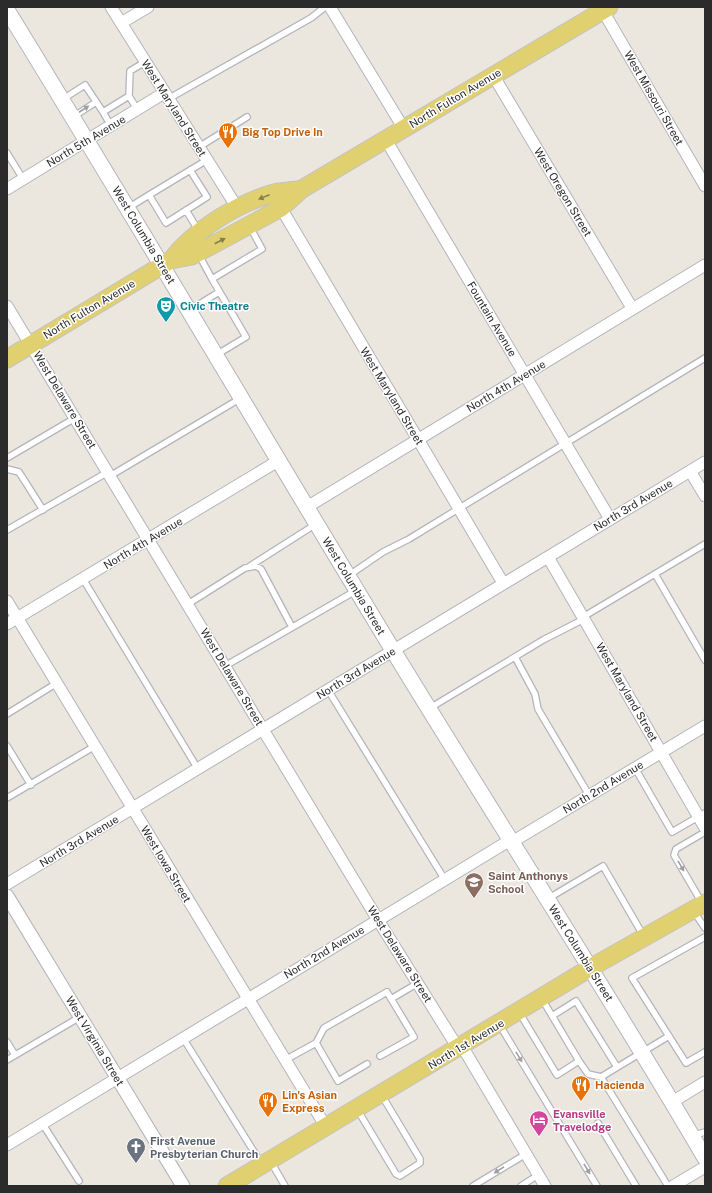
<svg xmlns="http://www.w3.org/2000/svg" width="712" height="1193" viewBox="0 0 712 1193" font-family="'Public Sans',sans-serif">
  <rect width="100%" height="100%" fill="#ebe7df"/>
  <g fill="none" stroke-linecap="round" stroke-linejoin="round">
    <g stroke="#b3b4bd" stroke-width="8">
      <path id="service" d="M129 96 137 109
        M63 99 85 85 103 112 129 96 130 71 145 62
        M168 99 311 18 325 7
        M103 112 111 126
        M73 117 96 102
        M199 147 247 117
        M7 153 23 179
        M149 195 207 160
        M128 208 149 195 166 223 207 197 190 170
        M186 210 198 230
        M199 255 212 279
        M190 310 219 292
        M216 355 246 337 212 279 262 249 250 227
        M7 458 75 418
        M7 469 19 472 43 510
        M110 476 241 398
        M7 530 108 472
        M250 566 316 524
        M655 574 705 660
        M348 576 383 552 409 539 705 358
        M83 579 198 769
        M188 604 245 568 256 566 261 569 292 627
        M583 617 705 544
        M515 657 535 694 538 709 589 795
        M225 666 357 590
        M328 690 445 880
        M430 708 543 640 584 619
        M7 714 57 683
        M7 746 31 785
        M635 768 672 832 705 813
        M7 798 95 746
        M549 898 603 866 643 935
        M702 903 674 855 676 849 705 832
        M694 912 705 928
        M705 937 632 978 686 1063 705 1052
        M391 999 418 983
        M519 1012 557 1075 579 1061 542 999
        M552 1016 576 1001 617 1067
        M499 1024 597 1186
        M183 1038 261 1163
        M7 1042 15 1055
        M316 1043 338 1081 367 1064
        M7 1060 80 1017
        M285 1060 316 1043 324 1028 387 992 414 1037 380 1056
        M579 1061 588 1074 601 1077
        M357 1109 396 1174 400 1176 420 1163V1159L381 1094
        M42 1123 79 1181
        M598 1123 636 1186
        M694 1135 705 1132
        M271 1162 285 1186
        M473 1186 526 1154
        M521 1186 538 1175
        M668 1186 601 1077 669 1036"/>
    </g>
    <g stroke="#b3b4bd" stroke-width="13">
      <path id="minor" d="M111 7 238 209
        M330 7 404 129
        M603 11 705 186
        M121 23 148 7
        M493 75 632 308
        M386 140 610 519
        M7 189 164 93
        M281 208 503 583
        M7 306 378 920 458 1048
        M690 471 705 496
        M307 507 705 265
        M548 557 705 828
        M7 601 326 1127
        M7 624 278 461
        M7 884 705 462
        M462 1046 545 1186
        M672 1102 705 1082
        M7 1145 507 842H512L705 726
        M673 1186 705 1167"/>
    </g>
    <g stroke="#b3b4bd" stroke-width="15">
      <path id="tertiary" d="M7 896 183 1186"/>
    </g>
    <g stroke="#b3b4bd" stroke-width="17">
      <path id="secondary" d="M7 10C138 223 264 438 394 652 497 821 605 987 705 1158"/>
    </g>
    <g stroke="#c4c4c4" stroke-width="19">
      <path id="primary" d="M171 260C194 230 238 203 274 193 283 191 293 191 302 189
        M7 359 171 260 192 256 281 208 302 189 609 7
        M227 1186 590 968 705 903"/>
    </g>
    <use href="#service" stroke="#fff" stroke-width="5.5"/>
    <use href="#minor" stroke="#fff" stroke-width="11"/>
    <use href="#tertiary" stroke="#fff" stroke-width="13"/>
    <use href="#secondary" stroke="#fff" stroke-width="15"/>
    <use href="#primary" stroke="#e0d070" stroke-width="17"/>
  </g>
  <defs><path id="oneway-solid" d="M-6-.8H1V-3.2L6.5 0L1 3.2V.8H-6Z"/></defs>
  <g fill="#a0a0a0">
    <use href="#oneway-solid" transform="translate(84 109) rotate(-33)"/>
    <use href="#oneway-solid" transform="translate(681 866) rotate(60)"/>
    <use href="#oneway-solid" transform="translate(519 1057) rotate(59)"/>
    <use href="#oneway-solid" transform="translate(587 1169) rotate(59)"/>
    <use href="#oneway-solid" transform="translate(499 1170) rotate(148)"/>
  </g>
  <g fill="#867e4e">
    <use href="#oneway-solid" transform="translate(264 197) rotate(158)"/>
    <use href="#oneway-solid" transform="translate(220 241) rotate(-28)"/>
  </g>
  <defs>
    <g id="restaurant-pin" transform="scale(1)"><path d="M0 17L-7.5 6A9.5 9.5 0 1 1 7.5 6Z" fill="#e8710a" stroke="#fff"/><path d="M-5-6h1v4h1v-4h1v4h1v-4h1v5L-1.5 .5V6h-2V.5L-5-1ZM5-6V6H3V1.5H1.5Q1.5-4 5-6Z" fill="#fff"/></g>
    <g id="theatre-pin" transform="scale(1)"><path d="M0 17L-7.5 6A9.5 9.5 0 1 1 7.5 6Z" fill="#0f9aa8" stroke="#fff"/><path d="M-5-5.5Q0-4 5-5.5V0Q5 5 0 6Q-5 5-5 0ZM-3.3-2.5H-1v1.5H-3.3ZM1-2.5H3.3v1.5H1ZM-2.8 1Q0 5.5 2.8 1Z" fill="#fff"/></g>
    <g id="school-pin" transform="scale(1)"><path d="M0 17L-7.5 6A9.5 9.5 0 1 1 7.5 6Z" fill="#8d6e63" stroke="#fff"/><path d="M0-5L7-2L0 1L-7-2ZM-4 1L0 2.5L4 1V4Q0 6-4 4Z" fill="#fff"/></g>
    <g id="hotel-pin" transform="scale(1)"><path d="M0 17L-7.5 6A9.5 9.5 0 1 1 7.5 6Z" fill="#d1479c" stroke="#fff"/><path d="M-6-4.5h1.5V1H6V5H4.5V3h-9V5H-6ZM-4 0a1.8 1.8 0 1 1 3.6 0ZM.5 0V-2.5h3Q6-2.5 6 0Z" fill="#fff"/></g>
    <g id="church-pin" transform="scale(1)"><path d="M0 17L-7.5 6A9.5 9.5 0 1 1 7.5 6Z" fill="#6b7280" stroke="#fff"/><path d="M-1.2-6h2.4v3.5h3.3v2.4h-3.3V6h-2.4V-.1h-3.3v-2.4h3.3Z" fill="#fff"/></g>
  </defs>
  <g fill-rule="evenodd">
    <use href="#restaurant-pin" x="228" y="132"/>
    <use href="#theatre-pin" x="166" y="306"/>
    <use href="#school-pin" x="474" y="882"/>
    <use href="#restaurant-pin" x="581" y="1085"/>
    <use href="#restaurant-pin" x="268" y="1101"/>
    <use href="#hotel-pin" x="539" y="1120"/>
    <use href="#church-pin" x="136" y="1147"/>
  </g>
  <g text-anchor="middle" stroke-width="3" stroke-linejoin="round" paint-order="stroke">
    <g font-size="11" fill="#2b2b2b" stroke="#fff">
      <text transform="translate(455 98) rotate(-31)" y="4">North Fulton Avenue</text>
      <text transform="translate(654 98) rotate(60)" y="4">West Missouri Street</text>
      <text transform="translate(174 108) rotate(58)" y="4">West Maryland Street</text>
      <text transform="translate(86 141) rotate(-31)" y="4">North 5th Avenue</text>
      <text transform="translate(563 192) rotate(59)" y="4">West Oregon Street</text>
      <text transform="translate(144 235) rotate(59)" y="4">West Columbia Street</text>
      <text transform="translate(89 309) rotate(-31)" y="4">North Fulton Avenue</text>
      <text transform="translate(492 319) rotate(59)" y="4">Fountain Avenue</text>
      <text transform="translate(506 386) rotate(-31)" y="4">North 4th Avenue</text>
      <text transform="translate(392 396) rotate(59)" y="4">West Maryland Street</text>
      <text transform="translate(65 400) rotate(59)" y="4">West Delaware Street</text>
      <text transform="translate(633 505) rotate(-31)" y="4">North 3rd Avenue</text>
      <text transform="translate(143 543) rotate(-31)" y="4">North 4th Avenue</text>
      <text transform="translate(354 586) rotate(59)" y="4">West Columbia Street</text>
      <text transform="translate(356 673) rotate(-31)" y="4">North 3rd Avenue</text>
      <text transform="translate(232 677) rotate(59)" y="4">West Delaware Street</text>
      <text transform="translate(627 692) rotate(60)" y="4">West Maryland Street</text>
      <text transform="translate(603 787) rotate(-31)" y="4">North 2nd Avenue</text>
      <text transform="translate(79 841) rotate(-31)" y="4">North 3rd Avenue</text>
      <text transform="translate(166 864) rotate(59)" y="4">West Iowa Street</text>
      <text transform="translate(324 952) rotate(-31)" y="4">North 2nd Avenue</text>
      <text transform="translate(581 953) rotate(58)" y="4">West Columbia Street</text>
      <text transform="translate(400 954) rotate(58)" y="4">West Delaware Street</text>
      <text transform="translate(95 1041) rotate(59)" y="4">West Virginia Street</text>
      <text transform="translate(466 1044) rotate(-31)" y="4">North 1st Avenue</text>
    </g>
    <g font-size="11" font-weight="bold" fill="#c56008" stroke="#fff" text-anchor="start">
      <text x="242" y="136">Big Top Drive In</text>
      <text x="595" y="1089">Hacienda</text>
      <text x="282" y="1099">Lin's Asian<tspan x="282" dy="13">Express</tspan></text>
    </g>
    <g font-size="11" font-weight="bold" fill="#0d838f" stroke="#fff" text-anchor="start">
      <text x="180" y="310">Civic Theatre</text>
    </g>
    <g font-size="11" font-weight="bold" fill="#785e54" stroke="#fff" text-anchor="start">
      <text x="488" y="880">Saint Anthonys<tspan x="488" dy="13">School</tspan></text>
    </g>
    <g font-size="11" font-weight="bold" fill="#b23c85" stroke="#fff" text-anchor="start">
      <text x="553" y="1118">Evansville<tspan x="553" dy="13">Travelodge</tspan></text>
    </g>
    <g font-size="11" font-weight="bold" fill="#5b616d" stroke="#fff" text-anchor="start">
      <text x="150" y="1145">First Avenue<tspan x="150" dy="13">Presbyterian Church</tspan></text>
    </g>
  </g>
  <rect width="712" height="1193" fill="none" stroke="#2b2b2b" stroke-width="16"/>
</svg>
